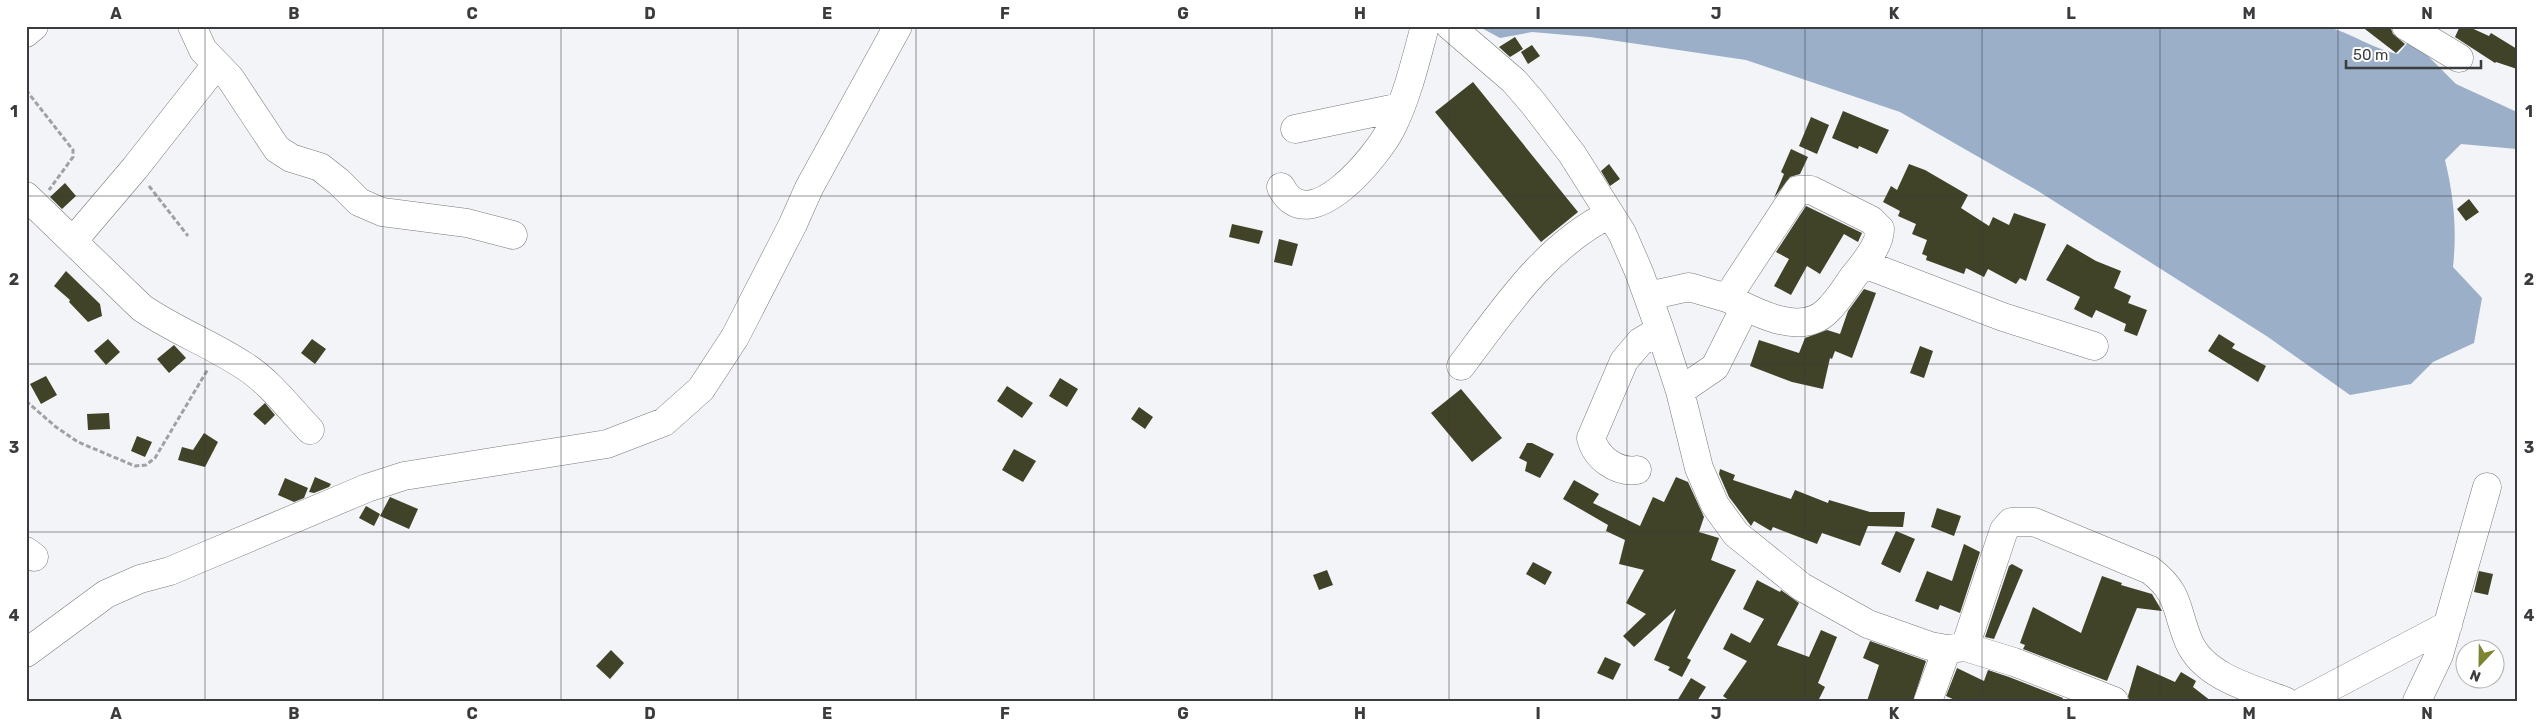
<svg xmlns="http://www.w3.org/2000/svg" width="2543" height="727" viewBox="0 0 2543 727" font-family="Rubik,sans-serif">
  <rect width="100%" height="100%" fill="#f2f4f7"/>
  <path fill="#9bafc9" d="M1478 26H2324C2351 32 2372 49 2398 54L2411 39 2456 84 2517 112V149L2461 144 2445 160C2454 197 2457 230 2453 267L2482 298 2474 343 2433 362 2411 384 2350 395 2268 337 2038 191 1900 112 1746 60 1590 37 1532 32 1500 38Z"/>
  <path fill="#404327" d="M2361 26H2390L2393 34 2405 44 2396 53Z
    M2460 26H2467L2489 36 2491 33 2517 49V69L2496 62 2495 63 2455 37Z
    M1515 37 1523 49 1510 57 1499 47Z
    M1532 45 1540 56 1528 64 1521 52Z
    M1473 82 1578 212 1541 242 1435 112Z
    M1843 111 1889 130 1877 154 1859 146 1858 149 1832 138Z
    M1811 117 1829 125 1817 154 1799 146Z
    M1791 149 1808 157 1800 174 1790 177 1774 198 1784 174 1781 172Z
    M1609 164 1620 179 1610 186 1601 171Z
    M1909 164 1925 170 1968 195 1961 208 1989 226 1993 217 2009 225 2014 213 2046 224 2026 281 2020 278 2016 284 1988 269 1984 277 1966 268 1964 274 1926 260 1927 256 1922 254 1927 240 1912 234 1916 224 1898 216 1900 211 1883 202 1891 186 1897 190Z
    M65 183 76 196 62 209 50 197Z
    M2469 199 2479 212 2466 221 2457 209Z
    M1806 206 1862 233 1858 242 1844 234 1820 274 1807 266 1791 295 1774 286 1789 259 1776 252Z
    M1232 224 1263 231 1259 244 1229 237Z
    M1279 239 1298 244 1292 266 1274 262Z
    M2067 244 2096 261 2121 271 2114 288 2131 296 2128 303 2147 310 2137 336 2124 331 2126 324 2096 310 2092 318 2074 309 2080 297 2046 280Z
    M66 271 100 304 102 316 88 322 69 302 70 300 54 286Z
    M1864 289 1876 293 1852 358 1835 351 1832 359 1830 358 1823 389 1792 382 1750 366 1759 340 1799 353 1805 338 1827 330 1840 334 1848 311Z
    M2219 334 2235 344 2232 348 2266 366 2258 382 2208 351Z
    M108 339 120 352 106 365 94 351Z
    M312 339 326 349 315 364 301 353Z
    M174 345 186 358 169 373 157 359Z
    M1920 346 1933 351 1924 378 1910 373Z
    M46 376 57 395 41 404 30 384Z
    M1060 378 1078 389 1067 407 1049 396Z
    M1007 386 1033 403 1022 418 997 401Z
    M1461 389 1502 438 1472 462 1431 413Z
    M265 403 275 415 265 425 253 414Z
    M1139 407 1153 417 1145 429 1131 419Z
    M109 413 110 429 88 430 87 414Z
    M204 433 218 442 205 467 178 460 182 447 193 450Z
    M137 436 152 442 145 457 131 451Z
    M1527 443H1532L1554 454 1540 478 1525 471 1527 462 1519 458Z
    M1014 449 1036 461 1023 482 1002 470Z
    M1720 469 1735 475 1733 480 1791 499 1795 490 1828 503 1829 500 1870 512H1905L1903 527 1868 526 1860 546 1822 533 1817 544 1773 527 1771 531 1754 521 1751 526 1729 497 1719 474Z
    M315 477 331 484 329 487 314 493 309 492Z
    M1676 477 1688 482 1704 517 1699 532 1719 538 1711 560 1736 570 1687 658 1691 660 1682 677 1668 670 1670 667 1654 660 1676 609 1634 647 1623 636 1646 614 1626 603 1644 570 1619 564 1625 540 1606 531 1608 525 1563 499 1574 480 1599 494 1593 503 1640 526 1653 497 1664 502Z
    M285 478 308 488 304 498 294 502 278 495Z
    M390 497 418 509 409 529 380 516Z
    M366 506 380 514 374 526 359 518Z
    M1937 508 1961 516 1954 536 1931 527Z
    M1896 531 1915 539 1900 573 1881 564Z
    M1964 544 1980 552 1960 613 1940 605 1938 610 1915 601 1927 571 1952 581Z
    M1533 562 1552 572 1545 585 1526 574Z
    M2012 564 2023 570 1994 639 1985 637 2009 566Z
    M1327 570 1333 585 1319 590 1313 575Z
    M2479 571 2493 574 2488 595 2474 592Z
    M2102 576 2122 583 2121 585 2152 594 2162 611 2137 608 2107 681 2023 649 2025 645 2020 643 2033 607 2081 633Z
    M1757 580 1780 592 1781 590 1799 603 1777 645 1809 657 1821 630 1837 637 1818 683 1825 687 1818 701H1730L1723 696 1747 661 1723 649 1731 633 1750 643 1764 619 1743 609Z
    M1870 641 1926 661 1913 701H1867L1879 665 1863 658Z
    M611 650 624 663 610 679 596 666Z
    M1605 657 1621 664 1613 680 1597 673Z
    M2137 665 2175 682 2181 672 2196 681 2193 687 2211 701H2129L2128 696Z
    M1957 668 1984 681 1988 670 2009 677 2063 698 2062 701H1957L1946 696Z
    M1691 678 1706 687 1697 701H1677Z"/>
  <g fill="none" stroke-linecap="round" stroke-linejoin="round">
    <g stroke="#787a7c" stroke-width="29">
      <path id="minor" d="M192 26 203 50 230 78 277 149 291 158 320 167 339 182 359 202 382 212 467 223 513 235
        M1450 26 1514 81 1533 103 1572 154 1622 233 1639 272 1660 330 1680 391 1699 468 1715 505 1736 534 1802 587 1868 624 1930 646 1947 649 1965 647 2014 662 2114 701
        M2406 26 2459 58
        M26 33 34 26
        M1295 129 1401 107
        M1281 187C1308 242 1379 155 1393 125 1408 94 1416 59 1425 26
        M26 196 142 308C174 330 211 344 243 365 269 381 289 408 310 430
        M73 241 135 168 216 65
        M1864 264 2003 317 2094 346
        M1648 296 1689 287 1727 298 1798 190H1811L1871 220 1880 229C1880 245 1864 264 1854 276 1846 287 1837 302 1826 312 1799 337 1754 311 1727 298
        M1461 366C1504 309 1545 246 1610 214
        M1680 391 1715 367 1745 307
        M1637 470C1617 473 1596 458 1591 438L1624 361 1640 342 1660 330
        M26 551 34 557
        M1965 647 2004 530 2011 522H2034L2150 570C2181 594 2175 609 2189 642 2204 677 2253 689 2285 701
        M26 653 106 594 140 579 170 571 367 488 404 476 607 444 664 422 701 389 735 337 793 224 809 188 898 26
        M1928 701 1947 649
        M2304 701 2448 625
        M2417 701 2439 655 2487 487"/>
    </g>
    <path stroke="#a0a1a4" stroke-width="3" stroke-dasharray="5 2.5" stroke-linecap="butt" d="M26 90 73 150V157L49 190
      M149 186 188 236
      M26 401 56 427 78 442 135 466 146 465 155 458 208 369"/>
    <use href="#minor" stroke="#fff" stroke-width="28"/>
  </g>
  <path fill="none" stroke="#3b3c3e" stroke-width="1" stroke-opacity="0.55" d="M205 26V701M383 26V701M561 26V701M738 26V701M916 26V701M1094 26V701M1272 26V701M1449 26V701M1627 26V701M1805 26V701M1982 26V701M2160 26V701M2338 26V701M26 196H2517M26 364H2517M26 532H2517"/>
  <rect width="2543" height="727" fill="none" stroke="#ffffff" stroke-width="55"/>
  <g transform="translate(2480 664) rotate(202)"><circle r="24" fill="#ffffff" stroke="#b1b1b2"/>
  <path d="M0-4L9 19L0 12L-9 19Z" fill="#7d832e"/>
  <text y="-8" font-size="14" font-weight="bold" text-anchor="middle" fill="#3b3c3e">N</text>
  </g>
  <path d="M2346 60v8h135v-8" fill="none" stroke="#3b3c3e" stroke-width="2.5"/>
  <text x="2353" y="60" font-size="15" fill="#3b3c3e" stroke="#ffffff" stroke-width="4" paint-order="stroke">50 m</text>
  <rect x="28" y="28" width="2488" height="672" fill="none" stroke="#3b3c3e" stroke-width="2"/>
  <g font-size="16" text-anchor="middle" font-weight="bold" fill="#3b3c3e">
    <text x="116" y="19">A</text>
    <text x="294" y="19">B</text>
    <text x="472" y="19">C</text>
    <text x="650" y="19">D</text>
    <text x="827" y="19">E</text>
    <text x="1005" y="19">F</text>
    <text x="1183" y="19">G</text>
    <text x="1360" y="19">H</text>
    <text x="1538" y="19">I</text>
    <text x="1716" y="19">J</text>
    <text x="1894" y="19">K</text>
    <text x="2071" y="19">L</text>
    <text x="2249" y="19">M</text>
    <text x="2427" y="19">N</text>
    <text x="14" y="117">1</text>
    <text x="2529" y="117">1</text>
    <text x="14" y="285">2</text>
    <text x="2529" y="285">2</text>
    <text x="14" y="453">3</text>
    <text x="2529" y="453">3</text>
    <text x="14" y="621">4</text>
    <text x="2529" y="621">4</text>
    <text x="116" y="719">A</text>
    <text x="294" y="719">B</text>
    <text x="472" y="719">C</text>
    <text x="650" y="719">D</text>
    <text x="827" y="719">E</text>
    <text x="1005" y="719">F</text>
    <text x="1183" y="719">G</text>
    <text x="1360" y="719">H</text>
    <text x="1538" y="719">I</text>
    <text x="1716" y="719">J</text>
    <text x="1894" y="719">K</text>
    <text x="2071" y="719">L</text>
    <text x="2249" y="719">M</text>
    <text x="2427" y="719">N</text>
  </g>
</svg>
